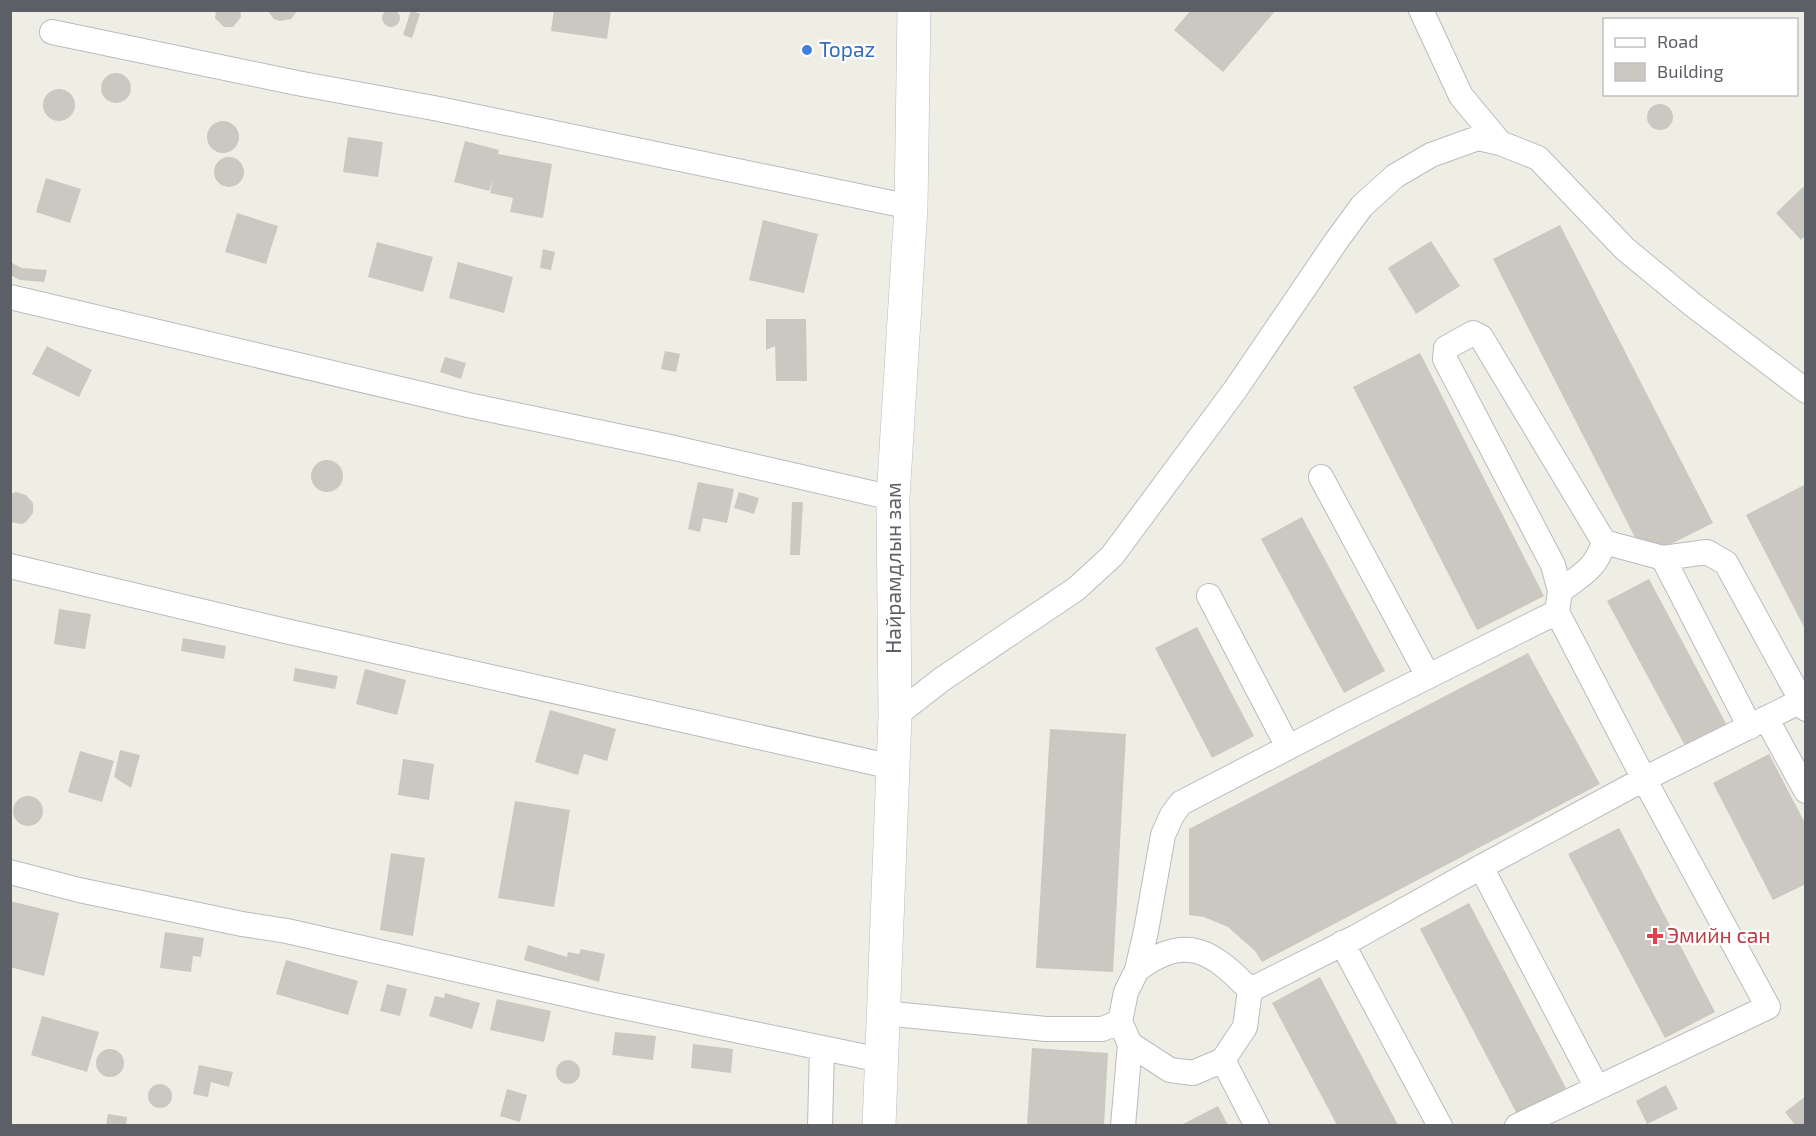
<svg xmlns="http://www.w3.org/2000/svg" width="1816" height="1136" viewBox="0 0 1816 1136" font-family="'Exo 2',sans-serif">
  <rect width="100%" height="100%" fill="#efeee4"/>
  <path fill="#cac8c1" d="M382 18a9 9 0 1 1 18 0a9 9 0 1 1-18 0Z
    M216 10H240L241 17 233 27H224L215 18Z
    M267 10H298L291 19 280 21 274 19Z
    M411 10 420 14 412 38 403 35Z
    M554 10H611L607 39 551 31Z
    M1191 10H1276L1223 72 1174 30Z
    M101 88a15 15 0 1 1 30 0a15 15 0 1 1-30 0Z
    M43 105a16 16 0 1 1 32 0a16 16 0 1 1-32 0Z
    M1647 117a13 13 0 1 1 26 0a13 13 0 1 1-26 0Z
    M207 137a16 16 0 1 1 32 0a16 16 0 1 1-32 0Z
    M348 137 383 142 378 177 343 172Z
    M465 141 499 150 498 154 552 164 543 218 510 212 513 198 490 193 493 179 489 191 454 182Z
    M214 172a15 15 0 1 1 30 0a15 15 0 1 1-30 0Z
    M46 178 81 189 70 223 36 212Z
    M1803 187 1806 190V235L1801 240 1776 213Z
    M237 213 278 226 266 264 225 252Z
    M763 220 818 234 804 293 749 280Z
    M1560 225 1713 523 1645 557 1493 259Z
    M1431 241 1460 286 1416 314 1388 268Z
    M377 242 433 257 423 292 368 277Z
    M543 249 555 252 551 270 540 268Z
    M10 262 22 268 47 270 44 282 20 280 10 275Z
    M458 262 513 277 504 313 449 298Z
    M766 319H806L807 381H776L775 346 766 350Z
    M47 346 92 370 79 397 32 374Z
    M665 351 680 354 676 372 661 369Z
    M1420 353 1544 596 1477 630 1353 387Z
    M445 357 466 363 461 379 440 372Z
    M311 476a16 16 0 1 1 32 0a16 16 0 1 1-32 0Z
    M698 482 734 489 727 523 703 518 700 532 688 529Z
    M1806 484V631L1746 515Z
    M16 492 26 495 33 503V513L26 522 22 524 10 522V494Z
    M739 492 759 498 754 514 734 508Z
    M792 502H803L800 555H790Z
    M1302 517 1385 671 1344 693 1261 539Z
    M1649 579 1731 733 1690 755 1607 601Z
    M59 609 91 614 85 649 54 644Z
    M1197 627 1254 736 1212 758 1155 648Z
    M183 638 226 646 224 659 181 651Z
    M1528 653 1600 784 1262 962 1255 951 1228 927 1204 917 1189 915V829Z
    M295 668 338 676 335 689 293 681Z
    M365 669 406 680 397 715 356 704Z
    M550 710 616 729 607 761 584 754 578 775 535 762Z
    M1050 729 1126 734 1113 972 1036 968Z
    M120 750 140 755 131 788 114 777Z
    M80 751 114 761 102 802 68 792Z
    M1769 754 1806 825V884L1773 900 1713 783Z
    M403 759 434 764 429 800 398 795Z
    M13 811a15 15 0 1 1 30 0a15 15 0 1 1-30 0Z
    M515 801 570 810 554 907 498 898Z
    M1619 828 1715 1012 1665 1038 1568 854Z
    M391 853 425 858 413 936 380 930Z
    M10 901 59 913 44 976 10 967Z
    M1469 903 1566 1088 1517 1114 1420 929Z
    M165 932 204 938 201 957 193 956 191 972 160 968Z
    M528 945 567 957 568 952 579 954 581 949 605 954 599 982 524 960Z
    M286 960 358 981 348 1015 276 994Z
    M1320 977 1398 1125H1337L1272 1003Z
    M387 984 407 989 400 1016 380 1011Z
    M445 993 480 1003 472 1029 429 1016 435 996 444 998Z
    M497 999 551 1011 544 1042 490 1030Z
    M42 1016 99 1032 87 1072 31 1055Z
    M615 1032 656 1036 653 1060 612 1055Z
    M693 1044 733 1049 731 1073 691 1068Z
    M1032 1048 1108 1053 1104 1125H1027Z
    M96 1063a14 14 0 1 1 28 0a14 14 0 1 1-28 0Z
    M556 1072a12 12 0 1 1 24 0a12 12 0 1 1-24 0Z
    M199 1065 233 1072 229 1087 211 1082 208 1097 193 1094Z
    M148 1096a12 12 0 1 1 24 0a12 12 0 1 1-24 0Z
    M1666 1085 1678 1109 1647 1124 1636 1101Z
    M507 1089 527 1095 520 1122 500 1116Z
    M1806 1096V1125H1795L1785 1112Z
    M1218 1106 1228 1125H1181Z
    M108 1114 127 1117 126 1125H106Z"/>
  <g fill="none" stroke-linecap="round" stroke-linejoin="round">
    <g stroke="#b9bbc0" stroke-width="26">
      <path id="minor" d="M1421 10 1461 96 1500 143 1538 158 1625 249 1693 305 1806 391
        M52 32 297 83 439 109 911 207
        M10 297 468 405 670 447 893 498
        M1321 477 1428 676
        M1663 558 1750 727
        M10 566 281 630 893 767
        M1560 591C1581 575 1596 569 1604 542
        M1209 596 1288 747
        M1557 612 1560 591 1553 565 1445 359 1446 348 1473 333 1481 337 1604 542 1663 558 1707 552 1726 563 1806 709
        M895 716 941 680 1076 589 1112 556 1235 390 1337 240 1362 206 1395 176 1431 155 1478 138 1500 143
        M1766 718 1806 791
        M1481 867 1597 1088
        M10 872 79 890 242 924 287 931 604 1003 881 1060
        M1342 943 1440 1126
        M883 1013 1046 1029H1102L1120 1022 1126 992 1137 970 1146 931 1163 835 1172 815 1181 803 1345 718 1557 612 1644 779 1481 867 1356 937 1250 990
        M1120 1022 1130 1044 1170 1070 1193 1073 1223 1060 1245 1027 1250 990C1213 952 1186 932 1137 970
        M1223 1060 1257 1126
        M820 1126 822 1048
        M1123 1126 1130 1044
        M1517 1126 1768 1007 1644 779 1801 701"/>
    </g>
    <g stroke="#b9bcc2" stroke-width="34">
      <path id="secondary" d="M879 1126 895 716 893 498 911 207 914 10"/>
    </g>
    <use href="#minor" stroke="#fff" stroke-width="24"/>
    <use href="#secondary" stroke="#fff" stroke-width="33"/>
  </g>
  <circle fill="#3f7fe0" stroke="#fff" stroke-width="2" cx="807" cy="50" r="6"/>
  <path fill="#e0444e" stroke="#fff" stroke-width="2" d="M1652 927h6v6h6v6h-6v6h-6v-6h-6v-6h6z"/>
  <g text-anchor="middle" stroke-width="4.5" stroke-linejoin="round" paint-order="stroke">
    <g font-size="21" fill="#366cbe" stroke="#fff" text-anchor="start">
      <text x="819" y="57">Topaz</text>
    </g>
    <g font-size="21" fill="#5c5f65" stroke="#fff">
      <text transform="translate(894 568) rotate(-90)" y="7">Найрамдлын зам</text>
    </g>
    <g font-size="21" fill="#be3a42" stroke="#fff" text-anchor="start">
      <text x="1667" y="943">Эмийн сан</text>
    </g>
  </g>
  <rect width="1816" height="1136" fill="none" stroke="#5c5f65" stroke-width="24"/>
  <rect x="1603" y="18" width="195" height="78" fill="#ffffff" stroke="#bebfc1" stroke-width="1.5"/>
  <rect x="1615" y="38" width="30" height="9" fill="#ffffff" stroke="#bebfc1" stroke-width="1.5"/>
  <text x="1657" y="48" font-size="18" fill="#5c5f65">Road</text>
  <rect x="1615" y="63" width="30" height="18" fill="#cac8c1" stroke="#bebfc1" stroke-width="1.5"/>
  <text x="1657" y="78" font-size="18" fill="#5c5f65">Building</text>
</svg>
